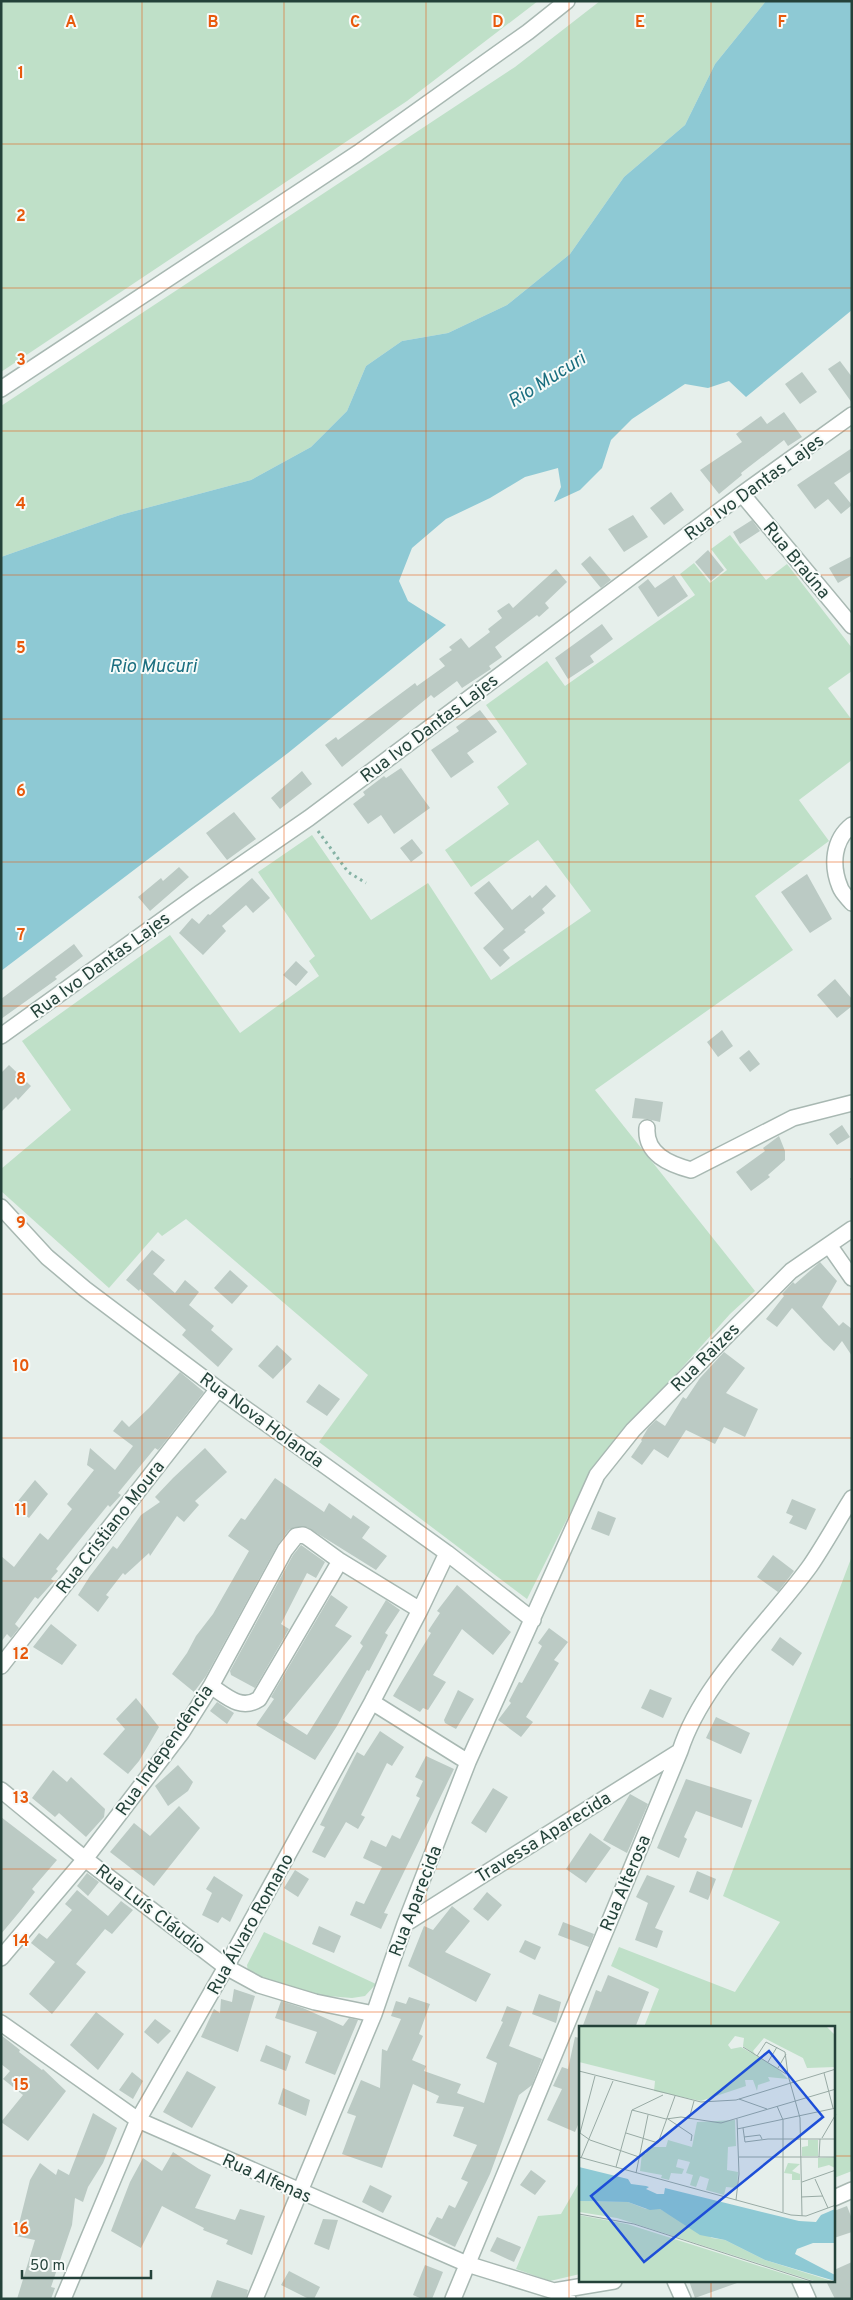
<svg xmlns="http://www.w3.org/2000/svg" width="853" height="2300" viewBox="0 0 853 2300" font-family="Overpass,sans-serif">
  <rect width="100%" height="100%" fill="#e6efeb"/>
  <path fill="#bfe0c8" d="M1 1H538L407 101 1 372Z
    M600 1H766L715 64 685 125 624 177 570 254 507 305 448 333 402 341 366 366 347 411 311 447 251 480 120 515 1 557V406L515 67Z
    M730 535 766 580 787 564 852 648V671L828 688 852 720V760L799 800 829 841 755 896 793 950 595 1090 755 1291 730 1314 593 1467 527 1599 319 1442 368 1375 186 1219 162 1236 158 1232 109 1288 1 1191V1169L71 1110 22 1041 170 935 240 1033 319 976 309 961 315 956 258 872 312 835 371 920 428 883 491 980 591 911 538 840 471 887 445 850 509 804 497 787 527 764 486 705 547 661 565 686 695 595 680 574 694 563 710 583 727 570 711 549Z
    M852 1556V2171L834 2178V2028L644 2027 659 1989 611 1966 619 1947 735 1992 780 1922 723 1896Z
    M264 1932 376 1984 365 1996 352 1998 303 1994 254 1977 248 1972 247 1965Z
    M580 2181V2274L550 2281 516 2269 538 2216 561 2214Z"/>
  <path fill="#8ec9d4" d="M766 1H852V310L746 397 729 381 708 388 685 384 632 419 611 440 602 468 580 490 554 502 561 487 558 468 525 477 490 498 446 519 412 548 399 581 408 601 446 625 288 753 1 971V557L120 515 251 480 311 447 347 411 366 366 402 341 448 333 507 305 570 254 624 177 685 125 715 64Z"/>
  <path fill="#bbcac4" d="M840 361 852 377V403L828 369Z
    M802 372 817 392 800 404 785 384Z
    M784 412 802 437 788 446 784 440 741 473 742 475 719 494 700 470 742 442 736 434 761 416 767 424Z
    M852 448V471L834 483 852 505 841 514 828 499 815 509 797 485Z
    M671 492 684 510 664 525 650 508Z
    M633 515 648 537 624 552 608 529Z
    M752 520 760 531 740 544 733 532Z
    M708 550 724 570 711 581 695 562Z
    M590 556 611 580 601 588 581 564Z
    M852 556V575L838 583 829 568Z
    M556 569 567 582 545 603 549 608 539 617 537 615 495 647 502 657 489 666 491 669 462 688 457 681 434 698 431 695 342 767 325 745 336 737 338 740 415 683 417 686 445 666 439 659 452 650 449 647 461 638 469 648 490 632 488 629 502 618 497 611 509 603 513 608Z
    M674 575 688 596 658 617 638 587 648 579 655 588Z
    M602 624 613 639 590 656 594 662 568 679 555 658Z
    M480 710 497 732 467 753 474 762 451 778 431 750 459 731 456 727Z
    M401 768 430 808 394 834 381 815 368 824 353 804 365 795 363 792 384 776 386 778Z
    M302 771 312 784 280 809 271 798Z
    M234 812 256 839 227 860 206 833Z
    M412 839 423 853 411 862 400 848Z
    M179 867 189 877 150 911 138 897 161 878 163 881Z
    M807 874 832 919 810 933 781 892Z
    M252 878 270 898 253 913 246 905 222 926 226 931 203 955 179 933 192 918 199 924 208 914 210 915Z
    M489 881 512 910 530 895 532 898 546 885 556 896 542 909 545 913 524 930 526 932 503 950 510 958 500 967 483 948 504 929 474 893Z
    M74 944 83 956 55 977 57 979 1 1019V999Z
    M296 961 308 972 296 986 283 975Z
    M835 979 852 999V1006L837 1018 817 995Z
    M722 1030 733 1046 718 1057 707 1042Z
    M749 1050 760 1064 750 1072 739 1058Z
    M9 1065 31 1086 18 1100 16 1097 1 1112V1073Z
    M635 1098 663 1102 660 1122 647 1119 632 1118Z
    M842 1125 850 1137 837 1145 829 1134Z
    M779 1136 785 1151V1160L768 1175 770 1177 751 1191 736 1172 765 1151 763 1148Z
    M152 1250 165 1260 153 1274 175 1293 185 1280 199 1292 189 1305 214 1326 211 1330 233 1349 218 1367 182 1335 186 1330 140 1289 139 1291 126 1280Z
    M820 1262 837 1281 822 1307 839 1326 843 1322 852 1329V1356L842 1341 834 1351 824 1342 792 1308 777 1327 766 1319 784 1296 782 1294 793 1282 795 1284Z
    M230 1270 248 1286 232 1304 214 1288Z
    M277 1345 292 1359 273 1379 258 1366Z
    M724 1352 745 1368 726 1393 758 1409 745 1437 724 1427 715 1444 686 1430 668 1458 654 1449 642 1465 631 1457 642 1441 641 1440 648 1428 656 1420 665 1426 683 1397 686 1399 700 1378Z
    M180 1372 204 1392 160 1448 158 1450 155 1448 118 1493 121 1495 110 1507 108 1505 56 1569 58 1571 51 1579 54 1581 38 1599 35 1597 15 1624 19 1628 11 1638 7 1634 1 1642V1556L14 1567 40 1533 48 1540 72 1509 67 1504 94 1470 87 1465 90 1448 115 1470 133 1446 113 1431 122 1420 129 1427 149 1408Z
    M319 1384 340 1399 327 1416 306 1402Z
    M205 1448 227 1472 195 1501 199 1505 184 1522 177 1516 150 1556 149 1553 125 1575 123 1573 106 1595 109 1597 98 1612 78 1595 90 1576 113 1546 117 1549 141 1515 160 1502 155 1497 173 1478Z
    M275 1478 324 1512 329 1503 351 1519 353 1515 370 1527 362 1538 387 1556 376 1570 307 1527H295L289 1530 277 1546 206 1676 194 1692 172 1674 187 1653 196 1636 213 1614 249 1551 228 1536 241 1518 245 1520Z
    M35 1480 48 1494 29 1518 14 1506Z
    M792 1499 816 1509 806 1530 789 1523 793 1516 786 1513Z
    M598 1511 616 1518 609 1536 591 1529Z
    M301 1545 325 1562 316 1578 307 1573 281 1624 289 1629 255 1688 231 1675 230 1671 293 1555Z
    M773 1555 794 1571 778 1592 757 1577Z
    M457 1585 511 1632 493 1655 462 1629 433 1675 446 1682 428 1710 423 1708 420 1712 393 1696 431 1633 428 1631 440 1613 437 1611Z
    M331 1595 348 1607 335 1626 352 1636 283 1720 307 1735 363 1646 360 1643 386 1600 400 1610 385 1633 388 1635 369 1671 367 1670 337 1726 315 1760 256 1725 274 1699 271 1697Z
    M51 1624 77 1645 62 1665 33 1647Z
    M549 1628 568 1642 554 1660 559 1663 526 1717 533 1722 521 1737 498 1720 511 1703 509 1701 519 1682 522 1683 542 1646 538 1643Z
    M780 1637 802 1653 793 1666 771 1650Z
    M650 1689 672 1698 663 1718 641 1708Z
    M458 1690 474 1699 456 1729 445 1723 444 1720Z
    M136 1698 159 1727 139 1761 128 1774 103 1754 125 1729 116 1719Z
    M217 1702 234 1713 227 1724 210 1711Z
    M716 1717 750 1733 741 1754 706 1738Z
    M380 1731 404 1747 392 1766 387 1763 361 1815 365 1817 358 1829 346 1822 325 1858 312 1852 325 1827 320 1825 357 1752 364 1756Z
    M426 1756 454 1769 384 1913 388 1914 381 1929 350 1915 356 1901 364 1904 382 1867 363 1858 371 1840 386 1847 392 1835 400 1839 420 1798 416 1796 423 1781 415 1777Z
    M178 1765 193 1782 188 1791 168 1806 155 1786Z
    M53 1770 67 1782 71 1777 105 1809 104 1817 86 1837 59 1813 55 1817 32 1798Z
    M686 1779 752 1800 742 1828 696 1811 684 1837 687 1839 679 1858 657 1848Z
    M493 1788 508 1797 486 1833 471 1823Z
    M630 1794 648 1804 627 1853 603 1840Z
    M179 1806 200 1828 154 1886 110 1852 134 1823 150 1836Z
    M1 1817 57 1860 32 1889 35 1892 21 1910 1 1934Z
    M590 1833 611 1848 586 1883 566 1869Z
    M295 1870 309 1879 298 1897 284 1888Z
    M697 1871 716 1879 708 1900 689 1892Z
    M87 1873 99 1882 88 1896 77 1886Z
    M647 1875 675 1886 655 1928 663 1931 657 1948 635 1940 648 1903 636 1897Z
    M214 1876 243 1895 230 1922 222 1917 218 1923 202 1915 212 1893 206 1889Z
    M77 1890 108 1916 121 1901 133 1910 112 1934 105 1929 76 1964 86 1972 52 2014 29 1994 55 1962 31 1943 39 1933 47 1939 72 1910 65 1904Z
    M487 1892 502 1905 488 1921 473 1909Z
    M452 1906 470 1921 445 1952 491 1974 476 2002 408 1966 424 1926 433 1930Z
    M563 1922 594 1934 589 1947 558 1935Z
    M319 1926 341 1936 334 1953 312 1944Z
    M525 1940 541 1947 535 1960 519 1952Z
    M608 1975 649 1992 635 2028H582L596 1990 601 1992Z
    M234 1989 255 1996 238 2052 201 2037 214 2009 220 2013 221 1999 232 2002Z
    M539 1994 561 2002 556 2023 532 2014Z
    M409 1997 430 2004 419 2034 423 2036 412 2060 426 2066 424 2071 461 2084 457 2093 484 2103 497 2063 486 2058 503 2022 501 2021 507 2006 522 2012 509 2046 542 2059 532 2085 519 2095 490 2174 455 2247 428 2234 437 2217 442 2219 449 2205 455 2208 468 2182 461 2179 477 2145 453 2136 464 2107 436 2103 439 2096 413 2084 382 2168 342 2154 356 2116 347 2113 361 2080 380 2088 382 2049 387 2051 401 2019 391 2016 396 2001 406 2004Z
    M281 2001 303 2008 343 2026 349 2018 358 2020 335 2075 305 2063 317 2032 275 2018Z
    M96 2012 124 2034 98 2070 70 2045Z
    M155 2019 171 2031 158 2044 144 2032Z
    M1 2035 20 2050 19 2052 42 2070 43 2069 66 2091 28 2141 1 2122 23 2095 3 2079 10 2071 1 2064Z
    M575 2037 580 2038V2120L575 2132 547 2120 562 2089 553 2086 562 2067 568 2069Z
    M266 2045 291 2056 286 2071 260 2061Z
    M187 2071 216 2087 192 2128 163 2112Z
    M132 2072 143 2081 133 2099 119 2090Z
    M283 2088 310 2100 306 2116 278 2104Z
    M93 2113 117 2128 103 2163 88 2187 83 2202 75 2198 72 2225 51 2287 55 2288 51 2299H17L35 2240 16 2236 30 2180 40 2163 56 2175 58 2169 69 2175Z
    M173 2152 199 2169 211 2175 195 2208 235 2220 240 2209 265 2216 252 2255 226 2244 228 2240 203 2230 204 2228 162 2206 141 2248 111 2231 130 2182 143 2158 162 2171Z
    M531 2170 546 2181 535 2195 520 2185Z
    M370 2185 392 2196 383 2213 362 2202Z
    M847 2206 852 2219V2232L834 2238V2211Z
    M323 2219 338 2220 329 2250 314 2244Z
    M497 2237 521 2247 514 2262 490 2251Z
    M852 2262V2299H835L826 2281H834V2270Z
    M425 2265 443 2272 432 2299H422L413 2295Z
    M289 2271 320 2287 314 2299H309L281 2285Z
    M217 2280 248 2290 246 2299H210Z
    M689 2281H736L737 2283 695 2298Z"/>
  <g fill="none" stroke-linecap="round" stroke-linejoin="round">
    <g stroke="#a8b8b2" stroke-width="18">
      <path id="minor" d="M1 389 358 153 528 32 567 1
        M742 494 852 626
        M852 825C833 840 831 865 840 887 842 893 848 898 852 903
        M1 1036 200 893 309 818 742 494 852 415
        M647 1128C645 1154 669 1164 691 1170L793 1118 852 1103
        M1 1207 47 1257 85 1289 218 1389 447 1553 533 1620
        M829 1245 852 1278
        M1 1666 218 1389
        M211 1686C226 1696 241 1711 259 1699L340 1561
        M372 1702 468 1762
        M1 1790 85 1859 226 1967 259 1985 315 2002 374 2014
        M405 1924 680 1751
        M1 1958 85 1859 182 1732 211 1686 285 1550 296 1536 303 1535 307 1537 340 1561 420 1610
        M1 2023 138 2120 467 2264 554 2291 568 2299
        M834 2198 852 2190
        M675 2281 683 2299
        M800 2281 808 2299
        M554 2291 614 2281
        M63 2299 138 2120 226 1967 372 1702 420 1610 447 1553
        M255 2299 374 2014 405 1924 468 1762 597 1475 633 1430 791 1271 852 1229
        M453 2299 680 1751C702 1682 768 1624 810 1566 825 1544 838 1520 852 1498"/>
    </g>
    <path stroke="#86b3a5" stroke-width="3" stroke-dasharray="2.5 4" stroke-linecap="butt" d="M318 831 348 872 366 883
      M852 1178V1180"/>
    <use href="#minor" stroke="#fff" stroke-width="15"/>
  </g>
  <path fill="none" stroke="#e8590c" stroke-width="1" stroke-opacity="0.55" d="M142 1V2299M284 1V2299M426 1V2299M569 1V2299M711 1V2028M1 144H852M1 288H852M1 431H852M1 575H852M1 719H852M1 862H852M1 1006H852M1 1150H852M1 1294H852M1 1438H852M1 1581H852M1 1725H852M1 1869H852M1 2012H852M1 2156H580M834 2156H852M711 2281V2299"/>
  <g text-anchor="middle" stroke-width="4" stroke-linejoin="round" paint-order="stroke">
    <g font-size="18" fill="#24423a" stroke="#f7fbf9">
      <text transform="translate(754 487) rotate(-36)" y="6">Rua Ivo Dantas Lajes</text>
      <text transform="translate(797 560) rotate(50)" y="6">Rua Braúna</text>
      <text transform="translate(429 728) rotate(-37)" y="6">Rua Ivo Dantas Lajes</text>
      <text transform="translate(100 965) rotate(-36)" y="6">Rua Ivo Dantas Lajes</text>
      <text transform="translate(705 1357) rotate(-45)" y="6">Rua Raizes</text>
      <text transform="translate(262 1420) rotate(36)" y="6">Rua Nova Holanda</text>
      <text transform="translate(110 1527) rotate(-52)" y="6">Rua Cristiano Moura</text>
      <text transform="translate(164 1750) rotate(-55)" y="6">Rua Independência</text>
      <text transform="translate(543 1837) rotate(-32)" y="6">Travessa Aparecida</text>
      <text transform="translate(625 1883) rotate(-67)" y="6">Rua Alterosa</text>
      <text transform="translate(415 1901) rotate(-69)" y="6">Rua Aparecida</text>
      <text transform="translate(151 1909) rotate(38)" y="6">Rua Luís Cláudio</text>
      <text transform="translate(250 1924) rotate(-61)" y="6">Rua Álvaro Romano</text>
      <text transform="translate(267 2178) rotate(24)" y="6">Rua Alfenas</text>
    </g>
    <g font-size="19" font-style="italic" fill="#1c6f80" stroke="#f7fbf9">
      <text transform="translate(546 379) rotate(-32)" y="7">Rio Mucuri</text>
      <text x="153" y="672">Rio Mucuri</text>
    </g>
  </g>
  <g transform="translate(579 2026)">
    <rect width="256" height="256" fill="#e6efeb"/>
    <path d="M0 1H248L256 9V41L228 42 224 32 185 12 174 25 177 30 164 20 165 12 156 10 149 19 152 23 162 21 197 41 209 53 189 51 191 55 179 59 178 65 174 54H166L167 60 122 75 75 65 76 55 0 36ZM156 94 157 120 149 121 148 144 159 146 158 162 147 161 145 169 127 164 130 153 121 150 117 161 111 159 114 149 107 147 111 136 99 133 97 141 105 143 103 148 92 147 90 154 82 152 83 149 61 145 63 127 67 128 69 121H87L89 114 113 121 118 96ZM229 114H239V130H223V121L229 120ZM256 131V142L250 139 239 142V132ZM209 137 221 138 213 145 221 148V154H213V148L205 147ZM0 175 49 176 67 183H81L133 212 146 214 186 234 256 256H238L38 192 0 186ZM0 189 48 198 231 256H0Z" fill="#bfe0c8"/>
    <path d="M0 141 49 153 52 158 67 160 70 161 67 163 78 168H85L86 162 220 195 237 196 242 189 256 183V217H234L218 223 216 228 256 249V255L186 234 146 214 121 209 81 183 71 184 49 176 0 175Z" fill="#8ec9d4"/>
    <path fill="none" stroke="#98aaa4" stroke-width="1" d="M164 21 207 48M178 30 187 16 206 26 209 49 221 92 223 190M189 36 198 21M199 42 207 28M0 45 122 76 157 74 257 43M245 47 254 82M16 50 1 107 11 114 60 131M160 73 188 83M198 80 204 94V186M53 84 87 93 102 91 142 97 257 63M89 93 113 109 112 115M110 93 115 75M164 102 166 116 189 113H257M158 103 257 82M47 107 79 117 96 70M165 111 181 109 183 113M243 112 257 88M0 131 212 189 227 190 257 179M160 131H257M240 131 241 113M2 132 34 55M37 141 53 84 84 69M57 147 69 89M236 153 249 182M223 156 257 144M222 171 244 170M157 174 160 148 158 93M0 188 55 198 235 256"/>
    <path fill="#1d4ed8" fill-opacity="0.15" stroke="#1d4ed8" stroke-width="2.5" d="M190 25 244 91 65 236 12 170Z"/>
    <rect width="256" height="256" fill="none" stroke="#24423a" stroke-width="2.5"/>
  </g>
  <g font-size="16" text-anchor="middle" font-weight="bold" fill="#e8590c" stroke="#f7fbf9" stroke-width="4" stroke-linejoin="round" paint-order="stroke">
    <text x="71" y="27">A</text>
    <text x="213" y="27">B</text>
    <text x="355" y="27">C</text>
    <text x="498" y="27">D</text>
    <text x="640" y="27">E</text>
    <text x="782" y="27">F</text>
    <text x="21" y="78">1</text>
    <text x="21" y="221">2</text>
    <text x="21" y="365">3</text>
    <text x="21" y="509">4</text>
    <text x="21" y="653">5</text>
    <text x="21" y="796">6</text>
    <text x="21" y="940">7</text>
    <text x="21" y="1084">8</text>
    <text x="21" y="1228">9</text>
    <text x="21" y="1371">10</text>
    <text x="21" y="1515">11</text>
    <text x="21" y="1659">12</text>
    <text x="21" y="1803">13</text>
    <text x="21" y="1946">14</text>
    <text x="21" y="2090">15</text>
    <text x="21" y="2234">16</text>
  </g>
  <rect width="853" height="2300" fill="none" stroke="#24423a" stroke-width="5"/>
  <path d="M22 2270v8h129v-8" fill="none" stroke="#24423a" stroke-width="2.5"/>
  <text x="30" y="2270" font-size="15" fill="#24423a" stroke="#f7fbf9" stroke-width="4" paint-order="stroke">50 m</text>
</svg>
